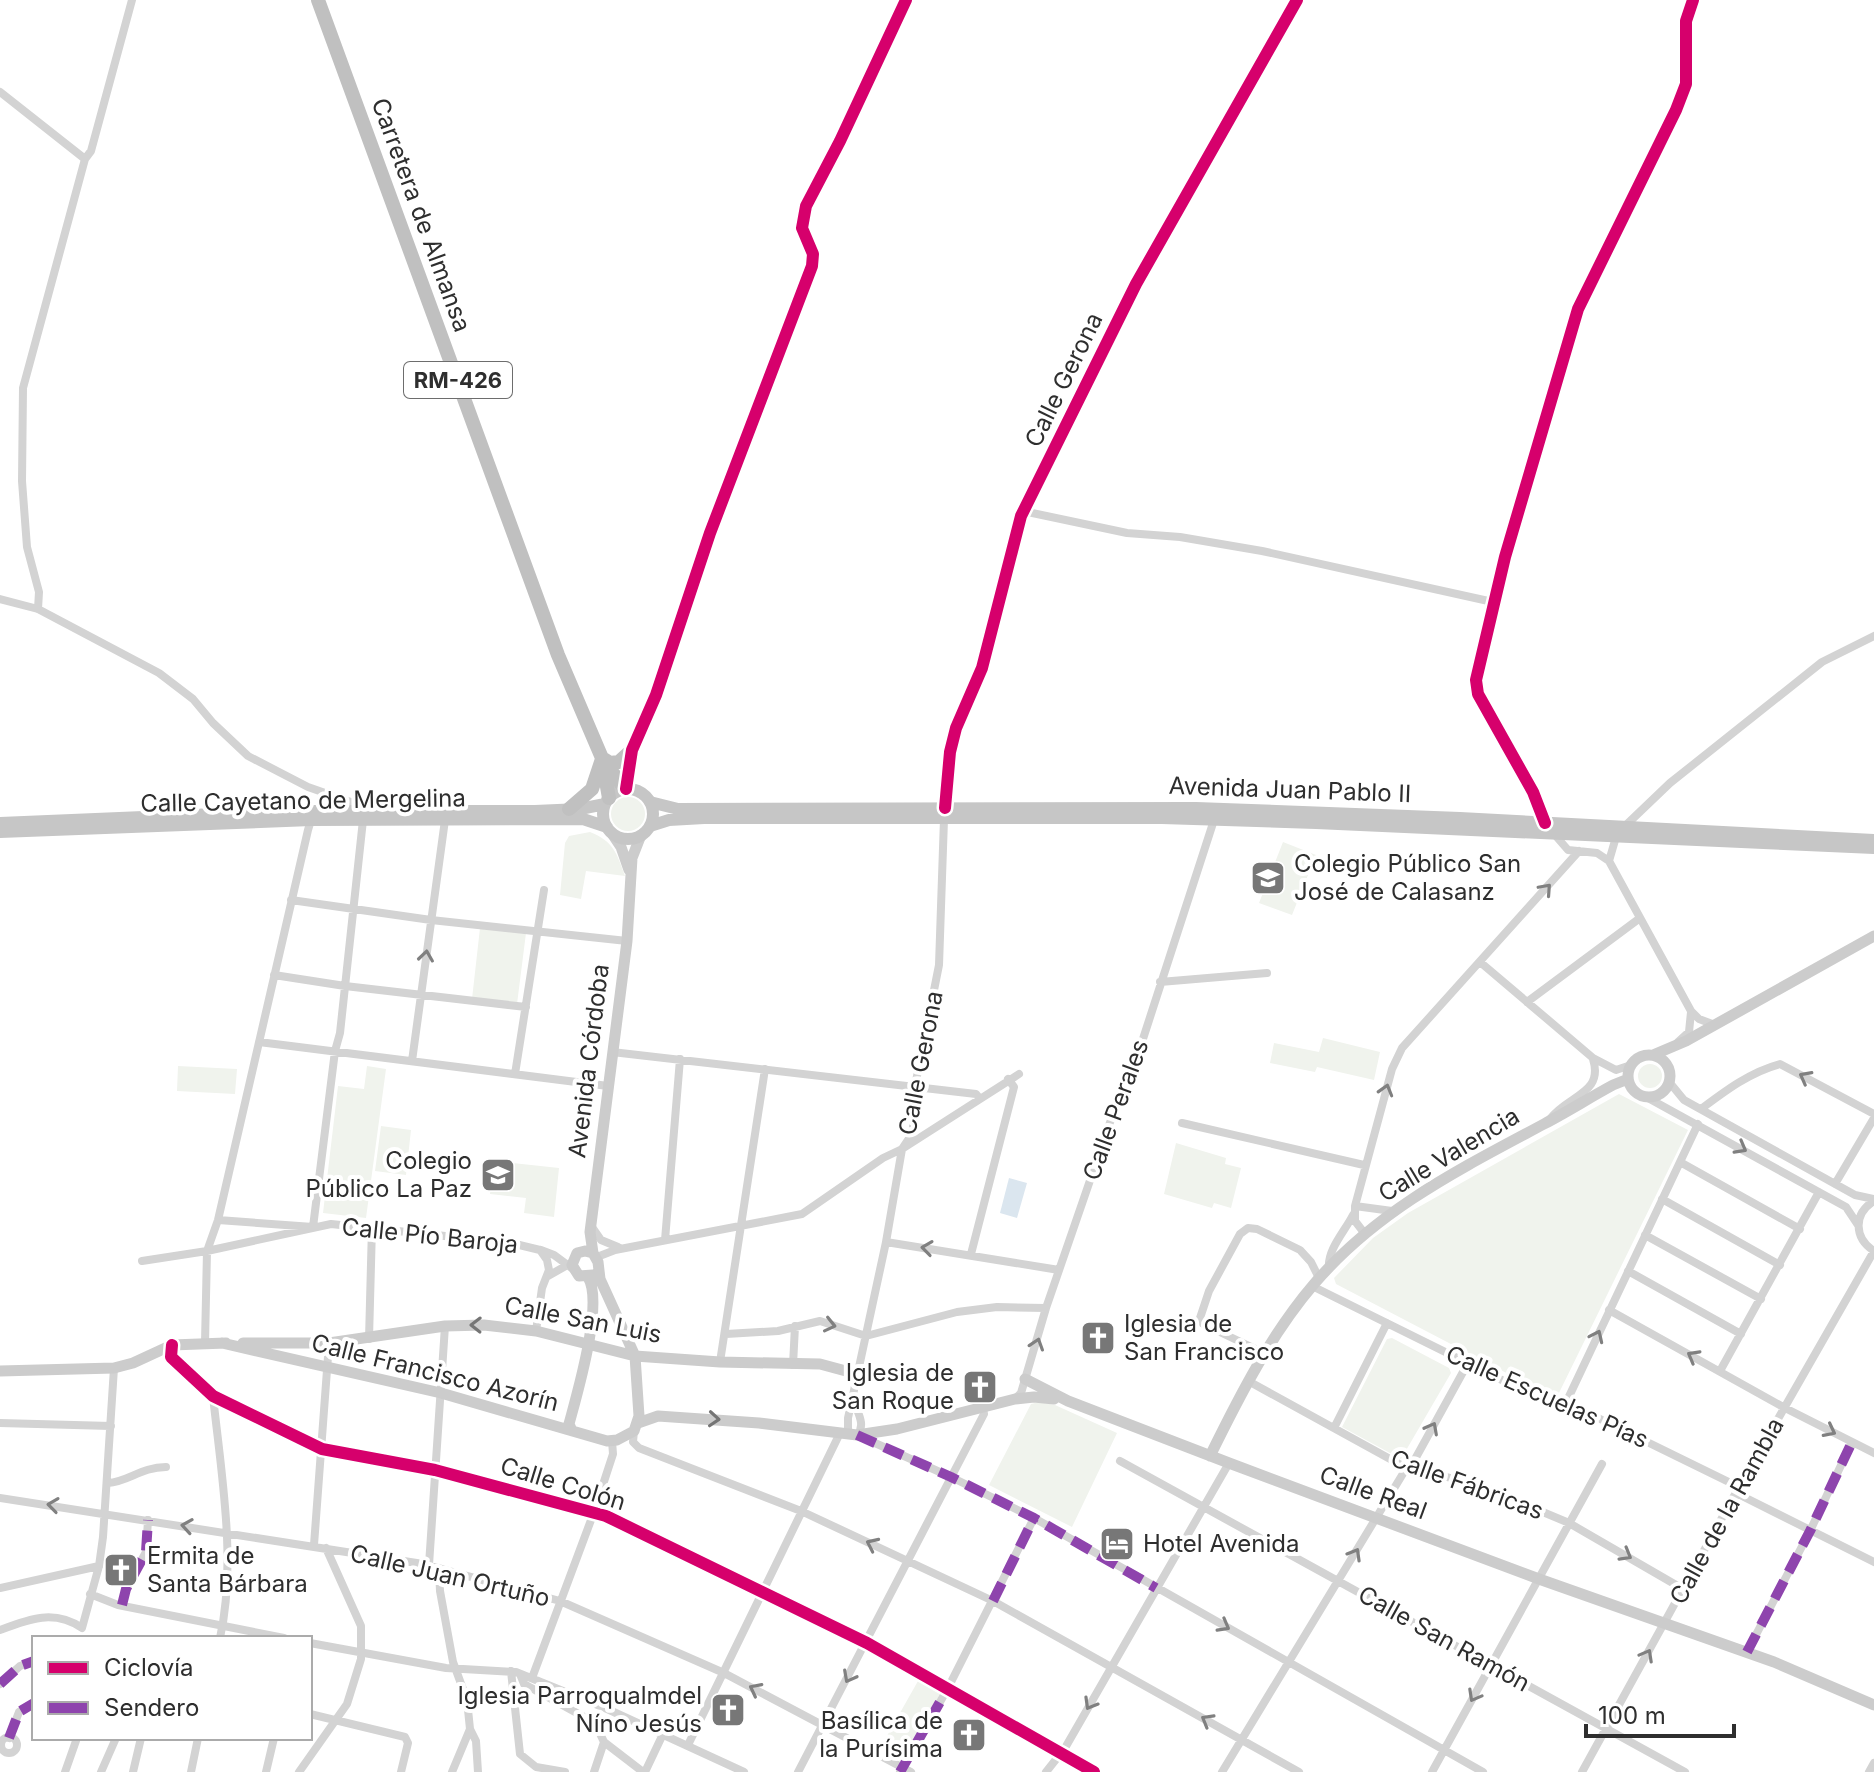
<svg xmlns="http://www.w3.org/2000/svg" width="1874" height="1772" viewBox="0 0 1874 1772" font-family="Inter,sans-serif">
  <rect width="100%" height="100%" fill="#fff"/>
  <path fill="#f0f3ed" d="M611 814a17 17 0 1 1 34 0a17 17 0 1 1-34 0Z
    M590 832C613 841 617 853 625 876L586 871 581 899 560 895 565 843 569 836Z
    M1283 842 1316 855 1292 915 1259 903Z
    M480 928 526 933 517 1004 472 999Z
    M1323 1038 1380 1052 1374 1080 1317 1067 1315 1072 1270 1063 1274 1043 1319 1052Z
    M1638 1076a12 12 0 1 1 24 0a12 12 0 1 1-24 0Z
    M178 1066 237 1069 235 1094 177 1091Z
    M367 1066 386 1069 366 1218 323 1213 338 1086 364 1089Z
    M1619 1094 1688 1130 1556 1399 1336 1284 1334 1278 1373 1238 1408 1213Z
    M381 1126 411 1130 406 1175 375 1171Z
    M1176 1143 1226 1158 1225 1164 1241 1168 1231 1208 1214 1203 1212 1208 1164 1194Z
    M494 1161 559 1168 554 1217 524 1213 526 1198 490 1194Z
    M1392 1338 1449 1368 1451 1373 1401 1459 1342 1427 1387 1339Z
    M1039 1402 1055 1405 1117 1433 1072 1527 989 1485 1031 1404Z
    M918 1681 940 1694 902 1762 879 1750Z"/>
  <path fill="#dbe6ef" d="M1009 1178 1027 1183 1017 1218 1000 1213Z"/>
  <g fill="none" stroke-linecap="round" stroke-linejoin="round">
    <path stroke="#d3d3d3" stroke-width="8" d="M0 92 85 159 23 388 22 481 27 547 39 592 38 609
      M85 159 91 151 132 0
      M1023 511 1127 533 1180 537 1262 551 1493 602
      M0 599 38 609 159 673 193 699 213 723 248 756 308 787 368 808
      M626 789 632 750 656 695 710 533 812 266 813 254 802 228 806 206 840 141 906 0
      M945 808 950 752 956 728 982 668 1021 516 1136 284 1297 0
      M1545 823 1533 792 1478 694 1476 680 1505 557 1578 309 1676 110 1686 84V21L1693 0
      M1555 835 1568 850 1597 853 1609 861
      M291 900 431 920 627 941
      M1480 962 1593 1058 1616 1070 1631 1065
      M274 975 345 986 526 1007
      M1160 982 1267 973
      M1527 1002 1640 918
      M1715 1025 1699 1019 1691 1011 1609 861 1616 837 1624 827 1670 783 1822 662 1874 636
      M259 1042 608 1086
      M1678 1042 1689 1032 1691 1012
      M612 1052 976 1094 980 1099
      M412 1061 445 820
      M515 1074 544 890
      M1670 1083 1684 1100 1855 1195 1874 1199
      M1648 1098 1846 1207 1858 1225
      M1701 1109C1725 1091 1750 1072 1780 1064L1874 1114
      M1550 1119C1568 1095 1604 1094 1593 1059
      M1182 1123 1364 1165
      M1680 1162 1800 1229
      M1835 1184 1874 1118
      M1662 1199 1780 1265
      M1874 1201C1853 1214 1854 1238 1874 1251
      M1355 1206 1392 1211
      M218 1220 313 1227 335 1051 340 1033 363 820
      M592 1227 601 1240 618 1247
      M1365 1234 1355 1221V1206L1392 1069 1402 1048 1579 851
      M1645 1235 1761 1299
      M665 1240 680 1059
      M886 1242 1059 1270
      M541 1250 554 1255 573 1269
      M971 1254 1014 1087 1008 1079
      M597 1257 615 1250 802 1214 883 1158 902 1149 1019 1074
      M142 1261 207 1251 331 1224 511 1243 540 1250 547 1260 549 1270 542 1288 536 1331
      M1329 1268C1327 1250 1345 1231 1353 1215
      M1628 1271 1741 1334
      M548 1276 571 1263
      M1312 1286 1532 1395 1592 1415 1739 1487
      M1609 1310 1785 1408 1874 1453
      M726 1334 778 1331 820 1321 866 1336 957 1312 997 1307 1046 1308
      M369 1339 372 1227
      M205 1343 207 1251 218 1220 308 830 311 820 327 806 328 799 325 794
      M172 1345 171 1357 213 1396 322 1449 435 1470 606 1516 867 1643 1094 1772
      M1266 1354 1203 1324 1200 1318 1209 1291 1240 1234 1248 1228 1257 1229 1300 1250 1311 1262 1319 1278
      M720 1362 765 1069
      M793 1365 795 1326
      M1720 1371 1819 1192
      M1250 1382 1401 1465 1481 1486 1569 1523 1683 1589
      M213 1396C221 1472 237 1562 220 1638
      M853 1398C856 1411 867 1424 857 1435L951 1477 1034 1518 1483 1772
      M1015 1399 1021 1393 1046 1308 1115 1108 1129 1082 1214 820
      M1564 1407 1698 1124
      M0 1423 111 1426
      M1334 1428 1387 1323
      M634 1431 633 1442 639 1448 801 1511 993 1601 1299 1772
      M852 1435 848 1430V1418L886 1242 902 1149 912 1134 917 1096 915 1086 939 965 944 819
      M1120 1461 1685 1772
      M108 1483C128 1482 141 1467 166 1467
      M1736 1493 1874 1562
      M0 1498 423 1564 560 1601 724 1673 911 1772
      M314 1545 329 1343
      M429 1565 445 1326
      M439 1568 440 1591 453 1662 467 1700 470 1729 476 1741 478 1772
      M0 1588 99 1566
      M90 1594 118 1605 284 1638
      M122 1605 126 1589 146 1552 148 1520
      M0 1630C29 1619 54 1609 82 1628L99 1566 103 1537 114 1368
      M310 1643 446 1668 516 1672 605 1708 744 1772
      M1747 1652 1810 1531 1852 1442
      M511 1671 520 1754 536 1767 565 1772
      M520 1674 524 1684 595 1723 604 1742 643 1772
      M532 1678 594 1512 613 1454 612 1441
      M0 1684 20 1666 34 1661
      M310 1714 405 1737 408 1743 401 1772
      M1 1745a8 8 0 1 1 16 0a8 8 0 1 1-16 0Z
      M9 1738 19 1712 34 1703
      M688 1745 840 1433
      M65 1772 77 1738
      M101 1772 116 1738
      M133 1772 141 1738
      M191 1772 198 1738
      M266 1772 274 1738
      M299 1772 347 1704 361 1659V1626L326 1548
      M452 1772 470 1729
      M594 1772 604 1742
      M645 1772 663 1734
      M798 1772 984 1414 983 1408
      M900 1772 948 1688 1034 1518
      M1046 1772 1065 1748 1229 1463
      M1222 1772 1407 1467 1414 1461 1468 1363
      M1432 1772 1602 1464
      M1582 1772 1739 1487 1874 1251
      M1869 1772 1874 1763"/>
    <path stroke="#ccc" stroke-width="11" d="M611 832 621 847 629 870
      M1628 1076a21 21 0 1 1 42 0a21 21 0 1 1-42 0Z
      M1653 1055 1686 1041 1874 936
      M593 1275 579 1276 572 1265 577 1253 585 1251 593 1253
      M222 1343 441 1393 607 1441 617 1440 634 1431 639 1416 635 1356 600 1279 598 1262 593 1253 590 1232 627 941 632 858 641 835
      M243 1343H329L445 1326 484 1325 536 1331 635 1356 720 1362 820 1364 857 1374
      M0 1371 114 1368 133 1363 172 1345 226 1343
      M1025 1379 1068 1401 1229 1463 1539 1579 1774 1662 1874 1705
      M638 1423 658 1416 759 1423 857 1435 897 1429 1015 1399 1034 1397 1054 1399
      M572 1431 569 1424C577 1394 604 1303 588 1277
      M1210 1456C1239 1397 1271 1334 1314 1284 1377 1210 1460 1169 1544 1124 1567 1112 1589 1098 1613 1085L1628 1079"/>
    <path stroke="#c6c6c6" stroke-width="12" d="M603 814a25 25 0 1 1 50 0a25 25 0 1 1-50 0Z
      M650 802 678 809 1196 808 1460 818 1874 840
      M0 823 287 811H535L580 809 605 804
      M650 826 669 820 704 818H1162L1316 823 1874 848
      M0 832 311 820 583 819 607 827"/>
    <path stroke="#c0c0c0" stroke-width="14" d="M318 0 558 655 602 758 609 798
      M602 758 610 763 619 762 632 750
      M606 764 625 789
      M569 809 592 789 602 759"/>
    <path stroke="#8e44ad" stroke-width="10" stroke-dasharray="20 10" stroke-linecap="butt" d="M857 1435 951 1477 1034 1518 1156 1588
      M993 1601 1034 1518
      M122 1605 126 1589 146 1552 148 1520
      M1747 1652 1810 1531 1852 1442
      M0 1684 20 1666 34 1661
      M9 1738 19 1712 34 1703
      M900 1772 948 1688"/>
    <g stroke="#fff" stroke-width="17">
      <path id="cycleway" d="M626 789 632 750 656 695 710 533 812 266 813 254 802 228 806 206 840 141 906 0
        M945 808 950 752 956 728 982 668 1021 516 1136 284 1297 0
        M1545 823 1533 792 1478 694 1476 680 1505 557 1578 309 1676 110 1686 84V21L1693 0
        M172 1345 171 1357 213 1396 322 1449 435 1470 606 1516 867 1643 1094 1772"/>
    </g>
    <use href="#cycleway" stroke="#d6006c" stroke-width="12"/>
  </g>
  <defs><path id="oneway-chevron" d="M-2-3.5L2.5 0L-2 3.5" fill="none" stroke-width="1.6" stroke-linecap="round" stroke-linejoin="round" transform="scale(2)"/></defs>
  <g stroke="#808080">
    <use href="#oneway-chevron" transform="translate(1546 889) rotate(-48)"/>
    <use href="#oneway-chevron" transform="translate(426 956) rotate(-82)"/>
    <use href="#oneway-chevron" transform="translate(1805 1077) rotate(-152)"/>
    <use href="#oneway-chevron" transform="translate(1386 1090) rotate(-74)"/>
    <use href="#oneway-chevron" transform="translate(1741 1148) rotate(29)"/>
    <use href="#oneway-chevron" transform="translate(927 1248) rotate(-172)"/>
    <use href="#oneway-chevron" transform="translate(830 1325) rotate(13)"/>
    <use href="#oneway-chevron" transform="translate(1597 1336) rotate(-65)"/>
    <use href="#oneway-chevron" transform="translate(1037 1344) rotate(-72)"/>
    <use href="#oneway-chevron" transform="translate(1693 1356) rotate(-151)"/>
    <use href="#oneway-chevron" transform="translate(1432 1428) rotate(-62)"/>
    <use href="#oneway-chevron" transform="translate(1830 1431) rotate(27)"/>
    <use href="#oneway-chevron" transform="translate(53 1505) rotate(-172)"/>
    <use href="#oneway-chevron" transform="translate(187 1526) rotate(-171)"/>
    <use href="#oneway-chevron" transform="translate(872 1544) rotate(-155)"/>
    <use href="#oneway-chevron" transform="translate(1355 1554) rotate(-60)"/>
    <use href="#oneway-chevron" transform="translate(1626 1555) rotate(30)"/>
    <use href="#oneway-chevron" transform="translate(1224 1626) rotate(29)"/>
    <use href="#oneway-chevron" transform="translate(1647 1655) rotate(-61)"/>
    <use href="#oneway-chevron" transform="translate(849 1677) rotate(118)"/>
    <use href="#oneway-chevron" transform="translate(755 1689) rotate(-153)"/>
    <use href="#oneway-chevron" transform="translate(1474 1696) rotate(119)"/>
    <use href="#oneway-chevron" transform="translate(1090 1704) rotate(120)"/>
    <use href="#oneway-chevron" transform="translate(1207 1720) rotate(-150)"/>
  </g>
  <g stroke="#757575">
    <use href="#oneway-chevron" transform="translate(476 1325) rotate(-179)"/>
    <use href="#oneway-chevron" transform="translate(714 1419) rotate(4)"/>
  </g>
  <defs>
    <g id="school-square" transform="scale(1.8)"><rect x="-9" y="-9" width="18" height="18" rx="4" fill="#777" stroke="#fff"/><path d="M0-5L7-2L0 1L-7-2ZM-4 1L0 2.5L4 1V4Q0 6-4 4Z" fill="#fff"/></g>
    <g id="church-square" transform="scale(1.8)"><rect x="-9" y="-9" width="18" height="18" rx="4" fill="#777" stroke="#fff"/><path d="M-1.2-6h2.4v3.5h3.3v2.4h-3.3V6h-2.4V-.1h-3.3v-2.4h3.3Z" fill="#fff"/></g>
    <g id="hotel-square" transform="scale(1.8)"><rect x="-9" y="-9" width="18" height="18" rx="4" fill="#777" stroke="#fff"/><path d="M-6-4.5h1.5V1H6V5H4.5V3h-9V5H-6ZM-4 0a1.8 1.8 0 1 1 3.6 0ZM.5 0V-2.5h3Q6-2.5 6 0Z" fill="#fff"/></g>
  </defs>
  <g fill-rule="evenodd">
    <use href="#school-square" x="1268" y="878"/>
    <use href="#school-square" x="498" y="1175"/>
    <use href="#church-square" x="1098" y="1338"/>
    <use href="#church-square" x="980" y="1387"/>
    <use href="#hotel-square" x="1117" y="1544"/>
    <use href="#church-square" x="121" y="1570"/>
    <use href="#church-square" x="728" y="1710"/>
    <use href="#church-square" x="969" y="1735"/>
  </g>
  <g text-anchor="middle" stroke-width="8" stroke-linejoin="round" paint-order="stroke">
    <rect fill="#fff" stroke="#6d6d6d" stroke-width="2" x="404" y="362" width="108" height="36" rx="6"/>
    <g font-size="22" font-weight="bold" fill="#2e2e2e">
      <text x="458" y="388">RM-426</text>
    </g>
    <g font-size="24" fill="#2e2e2e" stroke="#fff">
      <text transform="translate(421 215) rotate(70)" y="8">Carretera de Almansa</text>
      <text transform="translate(1064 380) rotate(-64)" y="8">Calle Gerona</text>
      <text transform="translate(1290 790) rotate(2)" y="8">Avenida Juan Pablo II</text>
      <text transform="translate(303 801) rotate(-1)" y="8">Calle Cayetano de Mergelina</text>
      <text transform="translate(589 1061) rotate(-83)" y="8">Avenida Córdoba</text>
      <text transform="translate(921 1063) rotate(-79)" y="8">Calle Gerona</text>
      <text transform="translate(1116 1110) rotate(-70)" y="8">Calle Perales</text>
      <text transform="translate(1449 1155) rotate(-31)" y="8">Calle Valencia</text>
      <text transform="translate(430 1236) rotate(6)" y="8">Calle Pío Baroja</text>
      <text transform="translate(583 1320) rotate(11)" y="8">Calle San Luis</text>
      <text transform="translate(435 1373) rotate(14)" y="8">Calle Francisco Azorín</text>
      <text transform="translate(1547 1397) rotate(24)" y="8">Calle Escuelas Pías</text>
      <text transform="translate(563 1484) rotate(17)" y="8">Calle Colón</text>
      <text transform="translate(1467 1485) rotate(20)" y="8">Calle Fábricas</text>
      <text transform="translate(1373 1493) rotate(20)" y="8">Calle Real</text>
      <text transform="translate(1727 1511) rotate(-61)" y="8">Calle de la Rambla</text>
      <text transform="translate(450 1576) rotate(13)" y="8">Calle Juan Ortuño</text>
      <text transform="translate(1444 1639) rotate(29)" y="8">Calle San Ramón</text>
    </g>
    <g font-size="24" fill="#2e2e2e" stroke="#fff" text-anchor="start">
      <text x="1294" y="872">Colegio Público San<tspan x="1294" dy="28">José de Calasanz</tspan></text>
      <text x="472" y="1169" text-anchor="end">Colegio<tspan x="472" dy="28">Público La Paz</tspan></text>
      <text x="1124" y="1332">Iglesia de<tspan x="1124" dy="28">San Francisco</tspan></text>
      <text x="954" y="1381" text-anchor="end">Iglesia de<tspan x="954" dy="28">San Roque</tspan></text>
      <text x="1143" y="1552">Hotel Avenida</text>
      <text x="147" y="1564">Ermita de<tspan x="147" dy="28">Santa Bárbara</tspan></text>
      <text x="702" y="1704" text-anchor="end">Iglesia Parroqualmdel<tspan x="702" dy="28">Níno Jesús</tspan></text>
      <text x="943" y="1729" text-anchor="end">Basílica de<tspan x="943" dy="28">la Purísima</tspan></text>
    </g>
  </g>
  <rect x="32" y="1636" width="280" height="104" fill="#ffffff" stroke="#ababab" stroke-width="2"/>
  <rect x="48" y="1662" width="40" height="12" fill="#d6006c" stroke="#ababab" stroke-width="2"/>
  <text x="104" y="1676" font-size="24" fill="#2e2e2e">Ciclovía</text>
  <rect x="48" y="1702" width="40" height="12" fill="#8e44ad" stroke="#ababab" stroke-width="2"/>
  <text x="104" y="1716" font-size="24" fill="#2e2e2e">Sendero</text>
  <path d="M1586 1724v12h148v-12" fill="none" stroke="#2e2e2e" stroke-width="4"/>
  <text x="1598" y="1724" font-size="24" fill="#2e2e2e" stroke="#ffffff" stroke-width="6" paint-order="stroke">100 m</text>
</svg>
